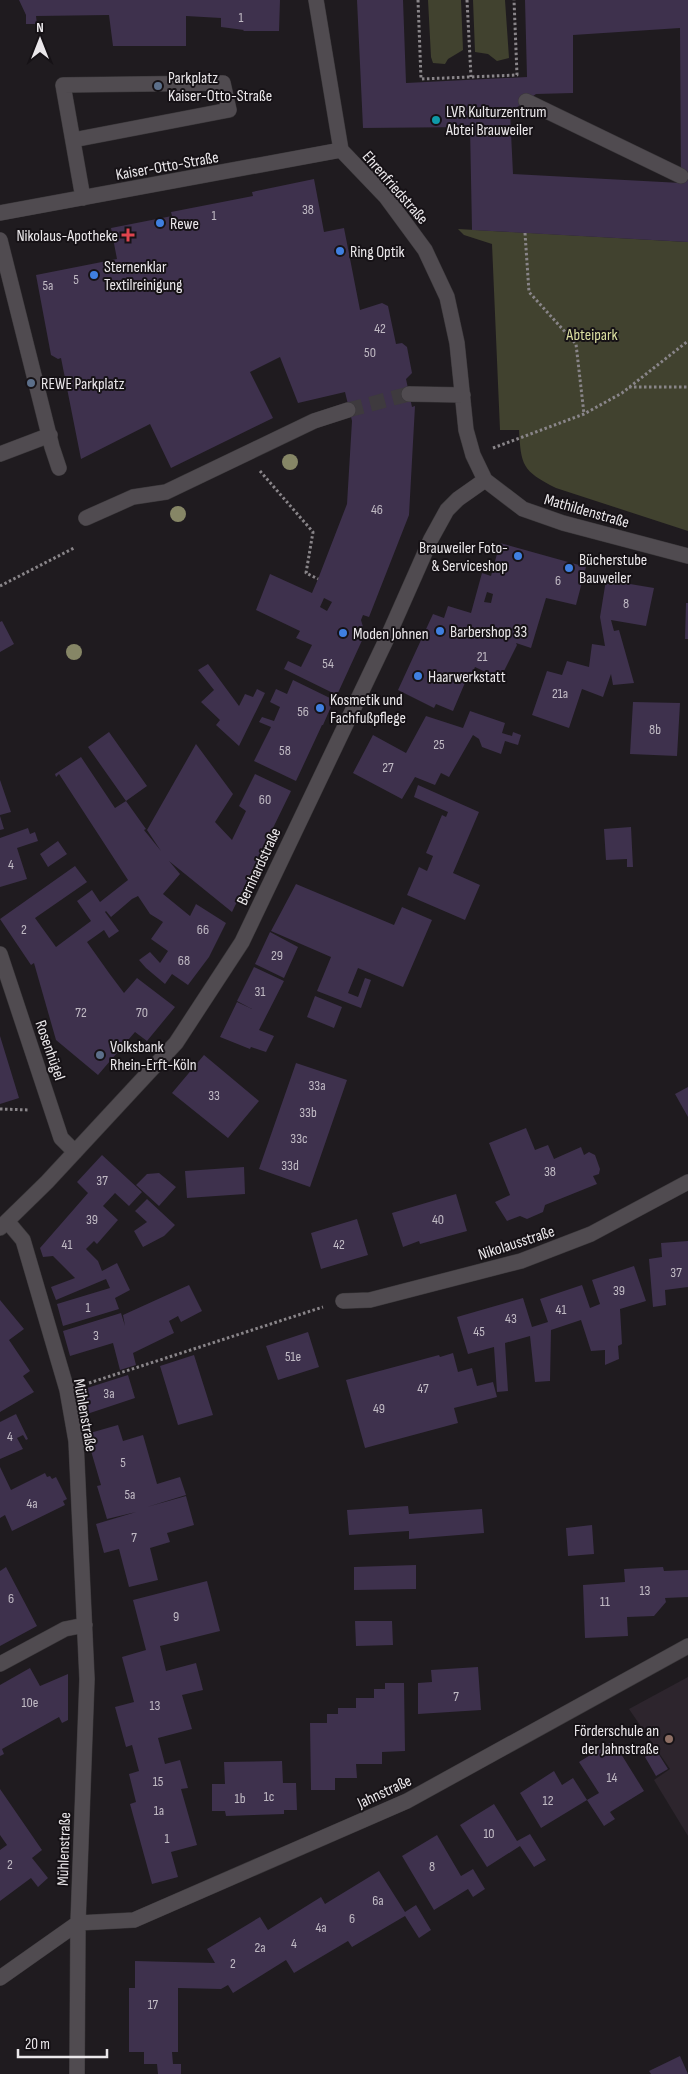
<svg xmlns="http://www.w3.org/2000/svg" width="688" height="2074" viewBox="0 0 688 2074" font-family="'Sofia Sans Condensed',sans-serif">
  <rect width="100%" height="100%" fill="#1f1b1f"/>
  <path fill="#2d252d" d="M688 1677V1836L654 1780 670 1769 629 1709Z"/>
  <path fill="#41422f" d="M428 0H461L463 50 448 59 445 64 433 63 431 57Z
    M473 0H505L509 58 497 61 488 54 475 52Z
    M458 229 688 242V531L556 488C522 471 521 465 519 430H500L492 244 464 235Z"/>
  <path fill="#3e314d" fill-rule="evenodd" d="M19 0H280L279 31H243L244 30 221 27V18L186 16V46H113L109 15 36 16 37 24H26V15Z
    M357 0H403L406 83 527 77 525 0H688V242L472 230 470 127 363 128ZM680 28 681 183 513 174 510 112 536 94 573 93V35Z
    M314 179 324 232 344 228 360 310 382 303 388 306 396 344 402 343 407 347 412 373 406 379 412 407 415 406 409 515 369 617 363 615 361 620 365 634 337 695 284 669 288 661 301 667 312 645 296 638 300 631 256 610 270 574 312 593 318 579 347 504 352 421 345 392 298 403 280 357 250 372 273 418 171 468 150 424 81 459 61 358 58 359 51 355 36 275 117 259 111 228 172 216 171 212 253 196 252 192ZM324 598 332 602 327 611 320 607Z
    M500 543 586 567 576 605 546 598 531 648 516 643 517 645 500 679 475 667 470 679 467 678 453 711 436 704 434 708 398 690 433 614 444 618 448 606 471 613 482 573 491 576ZM487 592 493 594 491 603 484 602Z
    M606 580 654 588 646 626 611 620 614 631 619 630 634 683 613 685 611 674 603 697 582 689 569 728 532 715 547 671 562 675 567 661 589 667 592 644 605 646 600 617Z
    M686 603H688V639H685Z
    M2 621 14 644 0 652V622Z
    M208 664 239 706 245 694 253 697 257 689 265 693 239 746 216 725 220 720 201 702 214 690 198 670Z
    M293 680 334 700 323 725H322L296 781 254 761 271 727 259 722 262 717 274 721 280 707 270 702 276 689 287 694Z
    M633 702 680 703 677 756 630 754Z
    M470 711 505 723 502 733 512 736 513 732 521 735 518 745 505 741 501 754 482 747 479 739 473 735 449 777 441 773 435 785 415 777 402 799 353 773 373 735 406 753 426 716 463 728Z
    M109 732 147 786 126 801 88 747Z
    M196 744 233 794 215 822 232 840 246 811 239 806 255 774 291 791 232 912 169 861 180 874 163 894 190 916 196 904 226 923 209 957 188 985 172 974 165 984 146 968 139 960 150 952 160 963 168 951 151 939 163 922 150 914 138 896 132 899 111 917 106 911 105 912 119 931 109 938 104 930 87 942 109 973 124 993 137 978 175 1007 147 1041 135 1032 98 1075 56 1040 34 963 31 965 0 919 75 866 87 882 35 918 56 947 91 921 77 901 92 890 100 902 128 880 59 774 56 777 55 774 81 757 115 808 126 801 146 829 144 830 161 851 147 830Z
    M0 780 11 812 0 815Z
    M418 785 479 812 453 873 480 885 465 920 407 895 419 867 427 871 433 856 426 853 442 815 446 817 448 812 414 797Z
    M0 816 4 829 0 830Z
    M631 827 633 867H627V859L606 860 604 829Z
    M28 828 30 834 35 832 38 841 17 848 27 879 0 887V838Z
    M58 841 67 854 48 867 40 854Z
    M296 884 394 925 402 907 432 920 403 987 358 968 348 993 358 997 365 978 371 980 361 1008 317 991 331 957 271 931Z
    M270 932 298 947 284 978 255 964Z
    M254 967 284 981 259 1030 274 1036 266 1052 251 1047 250 1049 220 1037 237 1002 252 1009 237 1001Z
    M315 996 342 1007 334 1028 307 1017Z
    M0 1036 19 1098 0 1104Z
    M204 1055 259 1101 228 1138 172 1093Z
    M296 1063 347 1080 310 1187 259 1169Z
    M688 1087V1117L675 1094Z
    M526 1128 535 1150 548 1145 554 1159 581 1147 584 1155 589 1152 595 1155 600 1169 599 1174 593 1176 597 1184 545 1205 543 1212 527 1219 520 1216 507 1221 495 1202 510 1195 489 1143Z
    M102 1155 142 1192 129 1206 115 1193 103 1206 118 1220 97 1244 94 1241 86 1249 98 1261 102 1271 117 1263 130 1290 115 1298 119 1309 63 1326 57 1304 110 1288 106 1279 56 1300 51 1287 75 1278 53 1256 43 1257 40 1248 88 1193 77 1182Z
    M244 1167 245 1194 187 1198 185 1171Z
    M159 1173 176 1187 159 1206 136 1185 147 1174Z
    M456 1194 467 1231 420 1244 419 1241 403 1247 392 1213Z
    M147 1199 175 1225 164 1236 143 1247 134 1231 147 1222 135 1211Z
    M357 1219 368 1255 321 1269 311 1233Z
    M688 1241V1287L665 1290 666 1305 653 1307 649 1259 662 1257 661 1243Z
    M634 1266 646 1301 620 1309 622 1344 618 1346 619 1359 605 1365V1350L591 1351 581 1320 551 1330 550 1381 535 1382 530 1336 505 1343 508 1391 497 1392 494 1347 468 1354 457 1317 523 1298 532 1327 548 1322 540 1299 582 1285 590 1308 600 1304 592 1280Z
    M189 1285 202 1311 181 1322 178 1316 169 1321 174 1333 133 1353 136 1365 120 1370 113 1343 70 1356 63 1331 121 1313 125 1326 123 1315Z
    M0 1300 24 1329 9 1340 30 1371 23 1376 34 1392 0 1412Z
    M308 1332 319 1367 278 1380 266 1346Z
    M453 1353 458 1372 472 1368 477 1386 493 1382 497 1397 454 1408 458 1423 365 1448 346 1380 439 1355 440 1357Z
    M194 1355 213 1415 178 1425 160 1366Z
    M128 1375 135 1398 87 1414 84 1389Z
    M16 1414 28 1439 26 1440 23 1435 17 1438 23 1449 0 1459V1422Z
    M118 1425 123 1441 143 1435 157 1484 180 1477 186 1495 147 1507 186 1496 194 1525 167 1533 170 1542 150 1548 158 1580 129 1587 119 1549 104 1553 96 1524 136 1512 107 1519 97 1486 101 1485 91 1451 95 1450 90 1433Z
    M0 1467 11 1490 45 1473 47 1477 50 1476 52 1479 56 1477 67 1499 63 1501 65 1505 12 1531 5 1515 0 1518Z
    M408 1506 409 1514 482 1509 484 1533 409 1539V1531L349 1535 347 1510Z
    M592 1525 594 1554 568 1556 566 1528Z
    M416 1565V1589L354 1590V1567Z
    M6 1567 37 1626 0 1646V1571Z
    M663 1567 664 1571 688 1570V1597L665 1598 666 1602 654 1616 627 1617 628 1636 585 1638 583 1585 625 1582 624 1569Z
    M207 1581 220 1631 160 1646 166 1671 196 1663 203 1690 182 1695 192 1729 158 1738 165 1764 180 1760 188 1788 181 1789 197 1845 171 1852 178 1877 152 1884 130 1804 136 1802 129 1774 139 1771 132 1745 126 1747 115 1707 134 1702 122 1657 146 1650 133 1600Z
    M355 1621H392L393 1645 356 1646Z
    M478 1667 481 1710 418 1714V1683L432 1682 431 1670Z
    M30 1668 40 1686 68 1674V1720L62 1723 59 1717 2 1749 4 1754 0 1756V1685Z
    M385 1683H404L405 1751 382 1752V1764H356L357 1778H335V1790H311L310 1723H327V1714H338V1708H356V1698H374V1689H385Z
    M613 1741 644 1791 610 1812 615 1819 604 1826 587 1800 599 1793 579 1762Z
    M656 1750 668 1769 656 1776 645 1757Z
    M282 1761 283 1783H296L297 1810H284V1814L254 1815 226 1816 225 1811H212V1784H225L224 1762Z
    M554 1771 562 1785 573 1778 587 1800 541 1828 520 1793Z
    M0 1789 42 1850 32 1858 48 1878 38 1887 31 1878 0 1901V1850L7 1845 0 1835Z
    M494 1804 517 1841 530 1834 546 1860 534 1867 520 1846 487 1867 460 1825Z
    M437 1835 461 1876 473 1869 485 1889 473 1897 468 1889 434 1910 402 1856Z
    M379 1871 405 1912 416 1905 431 1930 419 1938 405 1916 352 1947 348 1941 294 1973 286 1960 233 1993 228 1985 221 1989 178 1988V2052H172L173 2064H181V2074H158L157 2064H144V2052H129V1988H135V1961L215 1963 207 1949 260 1917 268 1930 321 1897 325 1904Z
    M680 2056 688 2074H651L649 2071Z"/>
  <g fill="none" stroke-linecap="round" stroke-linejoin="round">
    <path stroke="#3e3a3e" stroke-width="15" stroke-dasharray="15 8" stroke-linecap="butt" d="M348 410 409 394"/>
    <g stroke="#3b383b" stroke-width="16">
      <path id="minor" d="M316 0 341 150 386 197 425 250 447 297 457 343 466 430 473 455 485 480 523 509 563 523 688 556
        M526 101 681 176
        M73 140 229 110 223 83 63 85 83 198
        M0 213 341 150
        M0 240 52 447 59 468
        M409 394 463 395
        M0 454 50 435
        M86 518 133 497 166 492 314 421 348 410
        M0 954 61 1138 75 1152
        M7 1221 23 1240 67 1390 76 1441 87 1679 78 1923 77 2074
        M0 1228 47 1182 176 1043 242 942 389 634 431 539 447 510 458 499 485 480
        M343 1301 370 1300 521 1261 591 1234 688 1182
        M0 1664 65 1629 85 1625
        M78 1923 134 1920 407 1801 688 1646
        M0 1978 78 1923"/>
    </g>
    <path stroke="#898589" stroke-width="3" stroke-dasharray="2.5 2.5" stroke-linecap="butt" d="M418 0 421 79 517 75 514 0
      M467 0 471 77
      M525 233 529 292 576 344 584 414
      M629 387H688
      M493 448 584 414 622 393 688 341
      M260 471 313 532 306 573 318 579
      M0 586 74 548
      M0 1109 29 1110
      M89 1383 323 1307"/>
    <use href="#minor" stroke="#504b50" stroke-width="15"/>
  </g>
  <g fill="#868666">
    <circle cx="290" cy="462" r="8"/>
    <circle cx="178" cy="514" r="8"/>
    <circle cx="74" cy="652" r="8"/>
  </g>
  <g fill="#5c6f8a" stroke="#161216" stroke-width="2">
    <circle cx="158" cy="86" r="5"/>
    <circle cx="31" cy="383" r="5"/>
    <circle cx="100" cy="1055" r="5"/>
  </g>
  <circle fill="#0f9aa8" stroke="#161216" stroke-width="2" cx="436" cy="120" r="5"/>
  <g fill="#3f7fe0" stroke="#161216" stroke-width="2">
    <circle cx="160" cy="223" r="5"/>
    <circle cx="340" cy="251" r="5"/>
    <circle cx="94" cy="275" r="5"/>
    <circle cx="518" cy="556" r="5"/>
    <circle cx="569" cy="568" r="5"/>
    <circle cx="440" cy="631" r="5"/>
    <circle cx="343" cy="633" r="5"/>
    <circle cx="418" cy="676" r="5"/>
    <circle cx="320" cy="708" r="5"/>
  </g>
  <path fill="#e0444e" stroke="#161216" stroke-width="2" d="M125.5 227.5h5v5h5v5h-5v5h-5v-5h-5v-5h5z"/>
  <circle fill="#8d6e63" stroke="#161216" stroke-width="2" cx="669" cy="1739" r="5"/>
  <g text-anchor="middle" stroke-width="4" stroke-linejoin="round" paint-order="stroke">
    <g font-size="14" fill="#c0bac4">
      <text x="241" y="22">1</text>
      <text x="308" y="214">38</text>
      <text x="214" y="220">1</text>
      <text x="76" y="284">5</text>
      <text x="48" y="290">5a</text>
      <text x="380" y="333">42</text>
      <text x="370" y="357">50</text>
      <text x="377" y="514">46</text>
      <text x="558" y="585">6</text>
      <text x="626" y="608">8</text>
      <text x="482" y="661">21</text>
      <text x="328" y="668">54</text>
      <text x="560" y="698">21a</text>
      <text x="303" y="716">56</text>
      <text x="655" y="734">8b</text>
      <text x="439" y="749">25</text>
      <text x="285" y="755">58</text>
      <text x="388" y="772">27</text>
      <text x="265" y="804">60</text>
      <text x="11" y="869">4</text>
      <text x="24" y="934">2</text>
      <text x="203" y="934">66</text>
      <text x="277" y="960">29</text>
      <text x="184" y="965">68</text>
      <text x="260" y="996">31</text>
      <text x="81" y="1017">72</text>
      <text x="142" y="1017">70</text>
      <text x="317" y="1090">33a</text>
      <text x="214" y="1100">33</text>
      <text x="308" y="1117">33b</text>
      <text x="299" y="1143">33c</text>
      <text x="290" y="1170">33d</text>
      <text x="550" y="1176">38</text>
      <text x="102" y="1185">37</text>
      <text x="92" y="1224">39</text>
      <text x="438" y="1224">40</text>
      <text x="67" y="1249">41</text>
      <text x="339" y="1249">42</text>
      <text x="676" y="1277">37</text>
      <text x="619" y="1295">39</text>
      <text x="88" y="1312">1</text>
      <text x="561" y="1314">41</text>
      <text x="511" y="1323">43</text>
      <text x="479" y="1336">45</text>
      <text x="96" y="1340">3</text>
      <text x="293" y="1361">51e</text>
      <text x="423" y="1393">47</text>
      <text x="109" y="1398">3a</text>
      <text x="379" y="1413">49</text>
      <text x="10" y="1441">4</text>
      <text x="123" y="1467">5</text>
      <text x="130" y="1499">5a</text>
      <text x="32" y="1508">4a</text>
      <text x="134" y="1542">7</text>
      <text x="645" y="1595">13</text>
      <text x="11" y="1603">6</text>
      <text x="605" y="1606">11</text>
      <text x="176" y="1621">9</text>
      <text x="456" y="1701">7</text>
      <text x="30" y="1707">10e</text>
      <text x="155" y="1710">13</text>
      <text x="612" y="1782">14</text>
      <text x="158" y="1786">15</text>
      <text x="269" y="1801">1c</text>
      <text x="240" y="1803">1b</text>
      <text x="548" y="1805">12</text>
      <text x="159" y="1815">1a</text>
      <text x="489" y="1838">10</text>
      <text x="167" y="1843">1</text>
      <text x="10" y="1869">2</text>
      <text x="432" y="1871">8</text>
      <text x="378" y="1905">6a</text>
      <text x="352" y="1923">6</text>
      <text x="321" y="1932">4a</text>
      <text x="294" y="1948">4</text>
      <text x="260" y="1952">2a</text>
      <text x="233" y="1968">2</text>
      <text x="153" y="2009">17</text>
    </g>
    <g font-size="16" fill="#ebe8eb" stroke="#161216" text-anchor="start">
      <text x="168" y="83">Parkplatz<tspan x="168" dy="18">Kaiser-Otto-Straße</tspan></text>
      <text x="446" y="117">LVR Kulturzentrum<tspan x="446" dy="18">Abtei Brauweiler</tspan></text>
      <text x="170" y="229">Rewe</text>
      <text x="118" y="241" text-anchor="end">Nikolaus-Apotheke</text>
      <text x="350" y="257">Ring Optik</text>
      <text x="104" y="272">Sternenklar<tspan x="104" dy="18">Textilreinigung</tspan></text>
      <text x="41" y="389">REWE Parkplatz</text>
      <text x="508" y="553" text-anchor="end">Brauweiler Foto-<tspan x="508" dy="18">&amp; Serviceshop</tspan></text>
      <text x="579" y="565">Bücherstube<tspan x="579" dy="18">Bauweiler</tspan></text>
      <text x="450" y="637">Barbershop 33</text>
      <text x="353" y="639">Moden Johnen</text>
      <text x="428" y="682">Haarwerkstatt</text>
      <text x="330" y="705">Kosmetik und<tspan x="330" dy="18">Fachfußpflege</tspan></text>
      <text x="110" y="1052">Volksbank<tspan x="110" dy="18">Rhein-Erft-Köln</tspan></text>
      <text x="659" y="1736" text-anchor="end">Förderschule an<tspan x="659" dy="18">der Jahnstraße</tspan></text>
    </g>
    <g font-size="16" fill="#ebe8eb" stroke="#161216">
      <text transform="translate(167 165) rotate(-10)" y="6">Kaiser-Otto-Straße</text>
      <text transform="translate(396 187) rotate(49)" y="6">Ehrenfriedstraße</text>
      <text transform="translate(587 510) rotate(16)" y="6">Mathildenstraße</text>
      <text transform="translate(258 866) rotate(-65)" y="6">Bernhardstraße</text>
      <text transform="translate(51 1050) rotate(71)" y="6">Rosenhügel</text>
      <text transform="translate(516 1242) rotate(-18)" y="6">Nikolausstraße</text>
      <text transform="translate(86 1415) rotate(80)" y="6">Mühlenstraße</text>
      <text transform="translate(384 1791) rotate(-25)" y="6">Jahnstraße</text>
      <text transform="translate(63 1849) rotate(-88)" y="6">Mühlenstraße</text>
    </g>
    <g font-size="16" fill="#dadea0" stroke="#161216">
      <text x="592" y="340">Abteipark</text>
    </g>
  </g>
  <g transform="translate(40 40)" stroke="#161216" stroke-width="4" paint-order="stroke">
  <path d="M0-4L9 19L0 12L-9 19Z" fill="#ebe8eb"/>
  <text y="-8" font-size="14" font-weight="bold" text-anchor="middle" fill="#ebe8eb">N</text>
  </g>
  <path d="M18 2049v8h89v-8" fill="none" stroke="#ebe8eb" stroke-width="2.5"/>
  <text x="25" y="2049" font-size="15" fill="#ebe8eb" stroke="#161216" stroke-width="4" paint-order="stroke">20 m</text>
</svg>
